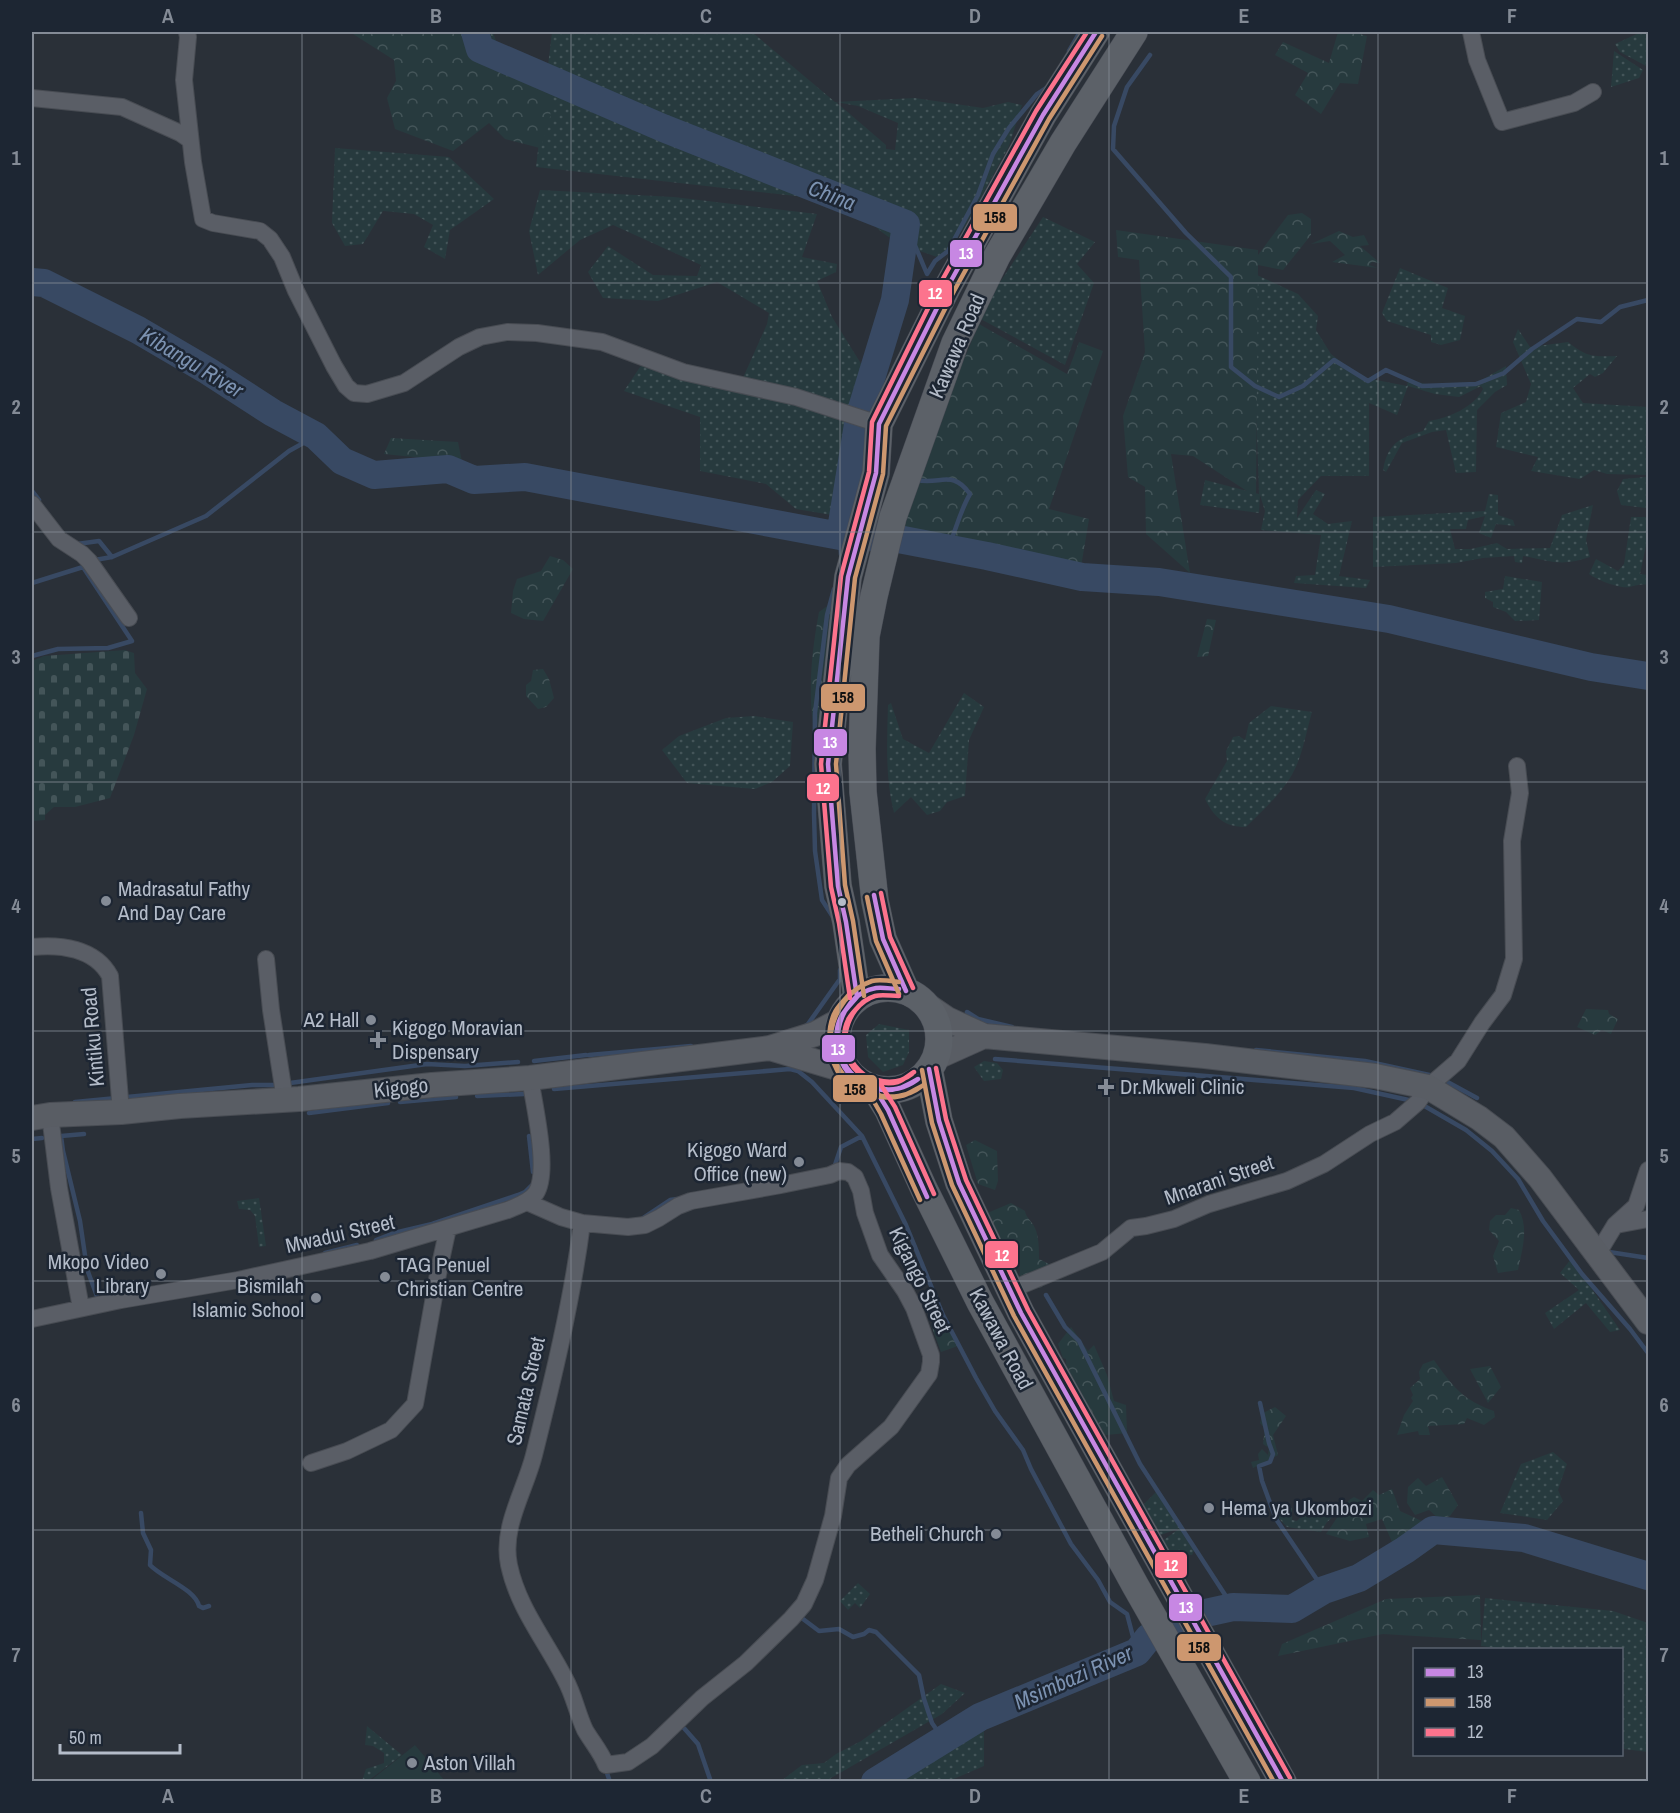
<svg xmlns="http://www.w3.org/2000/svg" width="1680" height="1813" viewBox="0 0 1680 1813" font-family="'Archivo Narrow',sans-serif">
  <defs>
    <pattern id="grass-dots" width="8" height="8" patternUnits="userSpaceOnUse" patternTransform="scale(1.5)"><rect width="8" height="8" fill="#273a3e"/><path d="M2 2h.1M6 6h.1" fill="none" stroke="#445559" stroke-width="1.8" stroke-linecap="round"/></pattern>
    <pattern id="forest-crowns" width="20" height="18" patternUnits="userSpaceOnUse" patternTransform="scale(1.5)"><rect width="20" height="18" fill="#273a3e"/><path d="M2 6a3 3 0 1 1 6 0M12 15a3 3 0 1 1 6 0" fill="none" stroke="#445559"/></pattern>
    <pattern id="cemetery-stones" width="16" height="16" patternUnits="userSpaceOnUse" patternTransform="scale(1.5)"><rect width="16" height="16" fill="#273a3e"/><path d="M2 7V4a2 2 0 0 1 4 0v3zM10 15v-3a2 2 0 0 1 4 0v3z" fill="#445559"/></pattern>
  </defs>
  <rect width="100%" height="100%" fill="#2a3038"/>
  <path fill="url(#grass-dots)" fill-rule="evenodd" d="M552 32H752L835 102 915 98 983 108 1008 102 1022 105 1009 146 964 228 940 258C903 245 878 240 859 203L536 167ZM836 102 858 106 898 123 895 150 886 149V145Z
    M1641 32H1648V67L1620 52 1615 44Z
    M1614 51 1643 70 1639 78 1611 87Z
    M335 148 449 157 494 199 450 230 445 259 424 247 433 225 414 214 383 211 363 244 345 246 332 223Z
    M540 190 674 197 817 214 802 257 837 264 836 272 817 281 832 317 865 370 859 470 832 515 796 509 766 484 700 471V417L624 391 646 358 742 380 767 324 769 313 717 282 658 301 603 298 588 272 608 246 653 275 697 276 701 265 613 225 580 240 538 275 529 231Z
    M1043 217 1095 242 1077 264 1094 283 1065 365 977 317Z
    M1400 268 1448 288 1442 308 1465 316 1460 340 1441 345 1431 342V335L1387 321 1382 313Z
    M1257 275 1298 294 1318 316 1316 330 1331 354 1361 377 1407 386 1408 380 1435 386 1473 385 1506 366 1507 385 1495 392 1477 410 1476 472 1456 473 1446 430 1432 432 1402 443 1386 472 1383 470C1388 443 1399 438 1423 431L1429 421C1449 418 1474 407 1483 389L1481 386 1459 397 1435 394 1408 386 1397 415 1369 403V476H1321L1298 500 1297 518 1316 490 1325 494 1313 514 1328 524 1352 521 1339 576 1370 580 1366 588 1294 583 1296 576 1315 575 1321 535 1261 530 1265 511 1260 495 1259 513 1200 505 1205 480 1259 494 1256 409Z
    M1518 329 1530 347 1568 342C1586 357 1594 357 1617 356L1603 373 1595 377 1590 374 1573 388 1583 403 1648 407V475L1607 474 1594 470 1580 479 1531 471 1538 457 1496 447 1501 413 1526 402 1531 384 1513 342Z
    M1646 477V508L1621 505 1617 491 1623 479Z
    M1489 494 1498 495V515L1513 520 1515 526 1496 524 1491 538 1479 533 1485 516 1468 520 1466 529H1450L1455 549H1471L1497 543 1507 549 1550 548 1562 515 1593 505 1586 540 1590 557C1559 567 1553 561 1523 556L1522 563 1515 562 1514 556 1483 558 1456 563 1373 567V517L1485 511Z
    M1631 517H1648V536L1640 574 1648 575V585C1640 584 1638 585 1630 587 1620 589 1597 580 1589 574L1596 559 1618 571 1624 564Z
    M1505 576 1542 582 1539 620 1515 621 1506 612 1493 607V602L1485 598V592L1503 589Z
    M964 693 984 707 969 740 965 796 947 802 940 811 927 815 911 797 894 813C885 777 887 741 888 705L891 703 903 739 929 753Z
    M1271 706 1312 712C1306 733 1302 759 1290 778 1278 797 1261 812 1246 827 1224 827 1214 817 1205 799L1227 761 1226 751 1233 737 1239 736 1245 740 1249 723Z
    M754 716 793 722 790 766 772 782 755 789 687 783 662 750 679 736 726 718Z
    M879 1024 909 1030V1052L903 1065 883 1072 868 1057 866 1035Z
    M984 1061 997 1063 1003 1070 1001 1079 984 1081 974 1067Z
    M259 1198 266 1246 259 1247 255 1216 250 1210 239 1209 237 1201Z
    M1571 1259 1620 1330 1610 1332 1586 1303 1554 1329 1545 1313 1579 1290 1560 1273Z
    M1553 1452 1567 1464 1558 1490 1563 1501 1547 1520 1500 1513 1521 1464Z
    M1157 1491 1183 1527 1195 1549 1192 1555 1171 1554 1161 1542 1180 1528 1158 1536 1142 1506Z
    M1281 1502 1292 1508V1520L1297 1521 1305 1512 1323 1506 1333 1517 1327 1522 1321 1532 1287 1527 1272 1511Z
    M858 1583 870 1594 860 1608 855 1603 848 1610 840 1601Z
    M1485 1598 1613 1611 1648 1623V1752L1624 1749 1622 1743V1650H1509L1481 1646Z
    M941 1684 965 1693 942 1714 826 1781H781L802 1765 824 1763 836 1754 861 1741Z
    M367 1726 402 1755 368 1781H362L366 1769 384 1763V1753L373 1746 365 1745Z
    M984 1730V1766L949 1781H869L918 1741Z"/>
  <path fill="url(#forest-crowns)" d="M353 32H493L496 41 540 70 555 74 549 125 540 148 505 139 489 123 453 151 395 129 387 98 396 81 394 60 353 34Z
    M1338 32H1353L1367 36 1358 84 1340 83 1321 114 1295 95 1308 73 1275 55 1283 42 1329 63Z
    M1302 213 1311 219V235L1283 270 1258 265 1256 497 1193 456 1171 454 1190 573 1146 534 1145 487 1128 477 1123 416 1145 352 1139 260 1118 257 1116 230 1258 250V255L1288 215Z
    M1339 231 1353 237 1364 235 1369 245 1360 246 1380 263 1372 262 1369 265 1378 268 1332 262 1345 255 1330 241 1311 244Z
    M979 324 1067 374 1079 342 1103 351 1049 509 1089 519 1081 567 889 535Z
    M391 438 458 442 462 462 384 454Z
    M550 556 563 560 573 569 543 621 524 619 511 613 513 591 517 579 541 571Z
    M830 604 838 612 824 725 813 724C808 687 812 649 819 612Z
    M1207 619 1216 620 1208 656 1197 657Z
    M543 669 549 679 554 698 546 707 538 709 526 696V685L531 681 533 670Z
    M1586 1009 1608 1010 1609 1014 1618 1019 1611 1034 1602 1030 1595 1035 1577 1027Z
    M975 1140 997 1151 998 1181 995 1190 978 1184 966 1145Z
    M1011 1203 1025 1211C1026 1218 1032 1221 1035 1228 1039 1237 1039 1249 1039 1259L1049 1264 1042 1287 1030 1289 1019 1285 1020 1266 984 1235 985 1214Z
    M1511 1208 1519 1210C1529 1228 1522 1251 1518 1270L1498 1273 1493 1256 1499 1241 1489 1230 1490 1221 1496 1215H1505Z
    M943 1315 958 1346 941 1352 931 1325Z
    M1071 1327 1088 1351 1094 1345 1107 1375 1114 1401 1126 1405 1127 1433 1096 1436 1067 1377 1066 1359 1063 1358 1058 1344Z
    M1434 1360C1453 1387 1463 1400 1494 1411L1495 1417 1484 1425 1467 1418 1464 1424 1428 1426 1430 1435H1419L1418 1431 1397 1435 1404 1415 1413 1401 1411 1398 1413 1395 1410 1388 1420 1379 1419 1372 1423 1364Z
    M1490 1366 1501 1387 1488 1403 1470 1369Z
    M1275 1407 1286 1416 1273 1435 1278 1455 1253 1468 1251 1462 1259 1460 1258 1454 1262 1449 1268 1455 1269 1448 1263 1444 1265 1429 1260 1423 1263 1413Z
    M1442 1477 1458 1505 1450 1516 1439 1519 1429 1510 1415 1515 1407 1503 1408 1487 1418 1478 1426 1486Z
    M1392 1489 1400 1511 1435 1527 1392 1542 1382 1519 1366 1524 1369 1537 1350 1541 1326 1534 1349 1500 1354 1497 1362 1501 1373 1490 1379 1495Z
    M1480 1595 1481 1640 1383 1634 1278 1656 1282 1644 1386 1599Z"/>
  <path fill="url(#cemetery-stones)" d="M125 650 134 653 135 673 147 689 134 735 110 798 75 807H54L45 815V820L32 821V661L44 656Z"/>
  <path fill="#273a3e" d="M415 1745 445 1781H370Z"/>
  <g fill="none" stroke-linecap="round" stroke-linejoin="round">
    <path stroke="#384963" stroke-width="4.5" d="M1069 51 1080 32
      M1150 55 1127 87 1114 126 1113 149 1186 233 1231 277V367L1255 386 1279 397 1303 386 1334 360 1368 381 1386 370 1422 386 1476 384 1504 373 1532 349 1577 319 1601 322 1620 307 1648 300
      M906 224 927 274 935 261 948 251 978 195 993 154 1009 128 1037 94 1046 88
      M917 480C941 485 952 469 970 494 960 511 956 530 948 548
      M32 491 39 500
      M840 536 841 555
      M77 544 99 541 112 557
      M32 583 83 567 89 561 112 557 206 516 289 451 316 436
      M32 656 58 649 108 648 132 641 83 567
      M833 917 822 900 815 851 814 813 815 713 827 615 834 589
      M967 1012 978 1019 1012 1027
      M804 1027 808 1024 840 979V970
      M1256 1050 1365 1061 1434 1076
      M589 1055 691 1046
      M995 1059 1354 1088 1413 1101
      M534 1061 586 1055
      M1442 1079 1477 1098
      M290 1083 427 1064 465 1066 518 1062
      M554 1089 790 1069 798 1071 812 1082 862 1136 906 1225 943 1315 976 1378 995 1411 1023 1450 1031 1469 1071 1544 1098 1580 1110 1602 1127 1614 1137 1652
      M477 1096 524 1094
      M75 1102 252 1085H273
      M400 1102 456 1097
      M1421 1104 1466 1130 1492 1151 1518 1179 1543 1221 1582 1274 1630 1329 1648 1353
      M309 1113 388 1103
      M84 1134 61 1136 63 1151 80 1221 87 1269 98 1299
      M529 1136 533 1172
      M32 1139 42 1138
      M832 1168 835 1165 841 1147 862 1136
      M643 1218 670 1200 677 1199
      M376 1240 394 1233 432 1224 518 1195 525 1192 531 1186
      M1609 1252 1648 1258
      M325 1253 357 1245
      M1046 1295 1065 1327 1079 1341 1140 1464 1233 1607
      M1260 1403 1269 1443 1273 1454 1270 1462 1259 1466 1262 1481 1276 1519 1324 1590
      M141 1513 143 1533 151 1550 150 1565C162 1578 195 1589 199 1606L203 1608 209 1606
      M803 1619 819 1631 839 1629 853 1637 864 1634 869 1630 876 1632 919 1675 924 1699 932 1723 943 1739
      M683 1723V1727L698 1744 711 1782
      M606 1770 610 1782"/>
    <path stroke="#384963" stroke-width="28" d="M475 32 480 49 663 128 906 224 895 300 859 418 840 536
      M32 282 44 283 138 330 208 371 273 413 316 436 342 461 374 475 448 469 474 480 525 477 840 536 893 538 987 556 1082 577 1159 582 1389 619 1591 667 1648 676
      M875 1782 980 1717 1137 1652 1149 1637 1201 1614 1233 1607 1292 1609 1324 1590 1359 1578 1405 1550 1433 1530 1524 1538 1648 1576"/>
    <g stroke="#484c53" stroke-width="18">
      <path id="street" d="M187 32 188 37 184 80 193 162 203 219 213 223 260 231 270 239 282 257 296 291 334 366 346 386 354 393 367 394 404 383 459 347 480 337 507 332 537 333 602 342 683 372 796 397 879 424
        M1471 32 1477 60 1502 122 1574 103 1593 92
        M32 98 122 107 180 133 190 140
        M32 504 59 539 82 554 89 561 129 618
        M32 947C60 944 95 948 110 976L121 1112
        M266 959 271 1010 285 1100
        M50 1115 59 1188 81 1308
        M527 1202 561 1217 582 1223 628 1227 645 1225 659 1218 678 1206 691 1201 781 1185 830 1175 839 1171 848 1172 855 1177 861 1191 865 1213 880 1255 905 1291 914 1308 931 1355V1362L929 1374 891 1427 848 1465 839 1478 833 1516 815 1580 804 1604 791 1619 746 1663 702 1698 652 1746 628 1762 606 1765C601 1752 592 1742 585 1730 577 1713 574 1695 565 1679 546 1641 518 1608 509 1565 501 1527 525 1491 534 1455 553 1379 572 1301 582 1223
        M1616 1225 1648 1219
        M1598 1253 1615 1225 1636 1206 1648 1170
        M1010 1290 1102 1252 1131 1228 1146 1226 1174 1219 1209 1204 1287 1181 1324 1164 1370 1134 1395 1122 1418 1102 1428 1087 1458 1061 1482 1023 1503 995 1514 959 1512 841 1520 793 1517 766
        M32 1319 121 1300 238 1280 370 1251 508 1210C517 1206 530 1202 536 1193 550 1172 534 1104 530 1078
        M311 1463 347 1451 391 1430 415 1404 438 1274 448 1228"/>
    </g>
    <g stroke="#484c53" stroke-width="26">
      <path id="secondary" d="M925 1004 947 1019 984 1036 1205 1056 1375 1076 1428 1087 1479 1118 1504 1137 1540 1178 1648 1322
        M770 1048 847 1071
        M935 1058 984 1036
        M32 1118 50 1115 121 1112 180 1106 299 1099 432 1085 530 1078 770 1048 815 1034 839 1021"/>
    </g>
    <g stroke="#484c55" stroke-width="28">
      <path id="primary" d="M837 1039a51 51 0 1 1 102 0a51 51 0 1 1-102 0Z
        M906 991 883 939 875 901 863 792 862 749 866 636 874 596 893 517 955 343 997 256 1063 143 1134 32
        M857 997 846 922 838 886 828 764 848 577 876 473 879 424 947 288 1043 115 1096 32
        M929 1069 939 1121 959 1183 1021 1313 1283 1782
        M875 1089 888 1110 924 1189 980 1302 1135 1585 1247 1782"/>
    </g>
    <use href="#street" stroke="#5a5e66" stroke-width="16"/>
    <use href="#secondary" stroke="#595d64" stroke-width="24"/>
    <use href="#primary" stroke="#5c6168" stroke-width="27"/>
    <g stroke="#1d2633" stroke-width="9">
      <path id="bus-1" d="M874 895 883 939 906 991
        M899 989C892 989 883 987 876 988 834 995 823 1062 860 1083 865 1086 872 1086 878 1088 891 1092 906 1088 917 1080
        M857 997 846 922 838 886 828 764 848 577 876 473 879 424 947 288 1043 115 1096 32
        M857 997C852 1003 846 1009 842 1015 825 1045 850 1087 883 1090 897 1091 906 1086 918 1079
        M929 1069 939 1121 959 1183 1021 1313 1283 1782
        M875 1089 888 1110 927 1197"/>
    </g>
    <g stroke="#1d2633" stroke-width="9">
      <path id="bus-2" d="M867 897 876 941 899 994
        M899 982C891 981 880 979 872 981 828 996 813 1063 855 1089 860 1092 868 1093 873 1094 890 1099 908 1097 922 1086
        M851 992C846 999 837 1006 834 1014 816 1056 855 1107 901 1096 908 1095 915 1089 922 1086
        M864 996 853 921 845 885 836 764 855 578 883 474 886 426 954 291 1049 119 1102 36
        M922 1070 932 1123 952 1185 1014 1316 1274 1782
        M869 1093 881 1114 920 1200"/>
    </g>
    <g stroke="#1d2633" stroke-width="9">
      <path id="bus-3" d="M881 893 890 937 913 988
        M899 996C891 996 882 994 875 996 843 1006 833 1058 863 1076 867 1078 873 1079 877 1080 889 1083 902 1082 912 1074
        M850 998 839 923 831 887 821 764 841 576 869 472 872 422 940 284 1036 111 1087 32
        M863 1002C858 1007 851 1013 848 1020 833 1050 865 1091 898 1082 903 1080 909 1075 914 1072
        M936 1068 946 1119 966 1180 1028 1310 1290 1778
        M881 1085 895 1107 934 1194"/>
    </g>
    <use href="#bus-1" stroke="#c787e3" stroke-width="4.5"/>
    <use href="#bus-2" stroke="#cd976f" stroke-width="4.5"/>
    <use href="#bus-3" stroke="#fc738d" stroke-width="4.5"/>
  </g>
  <path fill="none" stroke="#848b96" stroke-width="1.5" stroke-opacity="0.55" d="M302 32V1782M571 32V1782M840 32V1782M1109 32V1782M1378 32V1782M32 283H1648M32 532H1648M32 782H1648M32 1031H1648M32 1281H1648M32 1530H1648"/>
  <g fill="#848b96" stroke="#1d2633" stroke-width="2">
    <circle cx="106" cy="901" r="6"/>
    <circle cx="371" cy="1020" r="6"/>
    <path d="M375 1031h6v6h6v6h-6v6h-6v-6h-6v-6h6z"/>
    <path d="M1103 1078h6v6h6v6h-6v6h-6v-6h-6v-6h6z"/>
    <circle cx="799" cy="1162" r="6"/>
    <circle cx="161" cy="1274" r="6"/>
    <circle cx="385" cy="1277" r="6"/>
    <circle cx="316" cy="1298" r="6"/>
    <circle cx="1209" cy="1508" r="6"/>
    <circle cx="996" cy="1534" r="6"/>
    <circle cx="412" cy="1763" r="6"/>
  </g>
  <circle fill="#b4bcc9" stroke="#1d2633" stroke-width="2" cx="842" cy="902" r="5"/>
  <g text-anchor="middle" stroke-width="5" stroke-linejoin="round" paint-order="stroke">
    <g font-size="21" fill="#b4bcc9" stroke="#1d2633">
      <text transform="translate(957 346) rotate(-67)" y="7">Kawawa Road</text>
      <text transform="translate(93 1037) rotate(-95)" y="7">Kintiku Road</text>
      <text transform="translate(401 1088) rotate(-6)" y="7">Kigogo</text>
      <text transform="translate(1219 1180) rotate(-19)" y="7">Mnarani Street</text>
      <text transform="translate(340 1234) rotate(-13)" y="7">Mwadui Street</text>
      <text transform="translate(920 1280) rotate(64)" y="7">Kigango Street</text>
      <text transform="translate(1001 1339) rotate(62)" y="7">Kawawa Road</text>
      <text transform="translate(526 1391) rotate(-77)" y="7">Samata Street</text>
    </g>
    <g font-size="21" fill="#b4bcc9" stroke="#1d2633" text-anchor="start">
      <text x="118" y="896">Madrasatul Fathy<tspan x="118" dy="24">And Day Care</tspan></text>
      <text x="359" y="1027" text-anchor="end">A2 Hall</text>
      <text x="392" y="1035">Kigogo Moravian<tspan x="392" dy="24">Dispensary</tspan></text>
      <text x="1120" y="1094">Dr.Mkweli Clinic</text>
      <text x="787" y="1157" text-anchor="end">Kigogo Ward<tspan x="787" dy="24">Office (new)</tspan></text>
      <text x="149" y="1269" text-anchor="end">Mkopo Video<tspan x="149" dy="24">Library</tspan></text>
      <text x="397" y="1272">TAG Penuel<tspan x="397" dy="24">Christian Centre</tspan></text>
      <text x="304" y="1293" text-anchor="end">Bismilah<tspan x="304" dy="24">Islamic School</tspan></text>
      <text x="1221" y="1515">Hema ya Ukombozi</text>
      <text x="984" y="1541" text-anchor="end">Betheli Church</text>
      <text x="424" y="1770">Aston Villah</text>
    </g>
    <g font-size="22" font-style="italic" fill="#7c92b1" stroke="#1d2633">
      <text transform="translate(832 195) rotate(21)" y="8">China</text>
      <text transform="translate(192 362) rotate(31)" y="8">Kibangu River</text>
      <text transform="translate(1073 1677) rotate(-24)" y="8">Msimbazi River</text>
    </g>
  </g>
  <g stroke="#1d2633" stroke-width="2">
    <rect x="972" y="203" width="46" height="29" rx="6" fill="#cd976f"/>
    <rect x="949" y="239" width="34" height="29" rx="6" fill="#c787e3"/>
    <rect x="918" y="279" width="35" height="29" rx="6" fill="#fc738d"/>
    <rect x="820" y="683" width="46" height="29" rx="6" fill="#cd976f"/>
    <rect x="813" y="728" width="35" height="29" rx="6" fill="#c787e3"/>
    <rect x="806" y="773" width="34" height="29" rx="6" fill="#fc738d"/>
    <rect x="821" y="1034" width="35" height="29" rx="6" fill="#c787e3"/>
    <rect x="832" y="1074" width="46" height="29" rx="6" fill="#cd976f"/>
    <rect x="984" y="1240" width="35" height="29" rx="6" fill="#fc738d"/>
    <rect x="1154" y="1551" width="34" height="28" rx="6" fill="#fc738d"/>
    <rect x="1168" y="1593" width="35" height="29" rx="6" fill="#c787e3"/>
    <rect x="1176" y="1633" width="46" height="29" rx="6" fill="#cd976f"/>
  </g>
  <g font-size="16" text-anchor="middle" font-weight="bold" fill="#fff">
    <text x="966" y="259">13</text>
    <text x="935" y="299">12</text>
    <text x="830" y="748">13</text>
    <text x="823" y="794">12</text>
    <text x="838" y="1055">13</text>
    <text x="1002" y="1261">12</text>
    <text x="1171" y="1571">12</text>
    <text x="1186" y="1613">13</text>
  </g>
  <g font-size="16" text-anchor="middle" font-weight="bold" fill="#111">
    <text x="995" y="223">158</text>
    <text x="843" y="703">158</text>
    <text x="855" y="1095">158</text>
    <text x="1199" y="1653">158</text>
  </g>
  <rect width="1680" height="1813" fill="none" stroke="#1d2633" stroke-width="66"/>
  <rect x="1413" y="1648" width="210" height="108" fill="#1d2633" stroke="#59626f" stroke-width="1.5"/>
  <rect x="1425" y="1668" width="30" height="9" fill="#c787e3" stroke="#59626f" stroke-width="1.5"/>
  <text x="1467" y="1678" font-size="18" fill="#b4bcc9">13</text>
  <rect x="1425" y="1698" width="30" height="9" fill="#cd976f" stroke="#59626f" stroke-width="1.5"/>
  <text x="1467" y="1708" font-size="18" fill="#b4bcc9">158</text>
  <rect x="1425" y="1728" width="30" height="9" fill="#fc738d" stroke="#59626f" stroke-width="1.5"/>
  <text x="1467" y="1738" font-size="18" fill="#b4bcc9">12</text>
  <path d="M60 1744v9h120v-9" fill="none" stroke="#b4bcc9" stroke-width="3"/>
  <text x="69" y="1744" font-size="18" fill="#b4bcc9" stroke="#1d2633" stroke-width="4.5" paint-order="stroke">50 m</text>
  <rect x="33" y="33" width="1614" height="1747" fill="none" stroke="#848b96" stroke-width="2"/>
  <g font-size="20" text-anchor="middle" font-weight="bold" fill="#848b96">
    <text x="168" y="23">A</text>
    <text x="436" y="23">B</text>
    <text x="706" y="23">C</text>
    <text x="975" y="23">D</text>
    <text x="1244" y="23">E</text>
    <text x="1512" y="23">F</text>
    <text x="16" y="165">1</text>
    <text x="1664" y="165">1</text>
    <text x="16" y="414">2</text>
    <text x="1664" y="414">2</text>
    <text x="16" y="664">3</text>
    <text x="1664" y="664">3</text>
    <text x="16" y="913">4</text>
    <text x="1664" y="913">4</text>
    <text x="16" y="1163">5</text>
    <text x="1664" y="1163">5</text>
    <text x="16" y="1412">6</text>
    <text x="1664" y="1412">6</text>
    <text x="16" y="1662">7</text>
    <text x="1664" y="1662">7</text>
    <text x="168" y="1803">A</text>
    <text x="436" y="1803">B</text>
    <text x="706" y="1803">C</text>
    <text x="975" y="1803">D</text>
    <text x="1244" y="1803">E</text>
    <text x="1512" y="1803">F</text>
  </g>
</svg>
